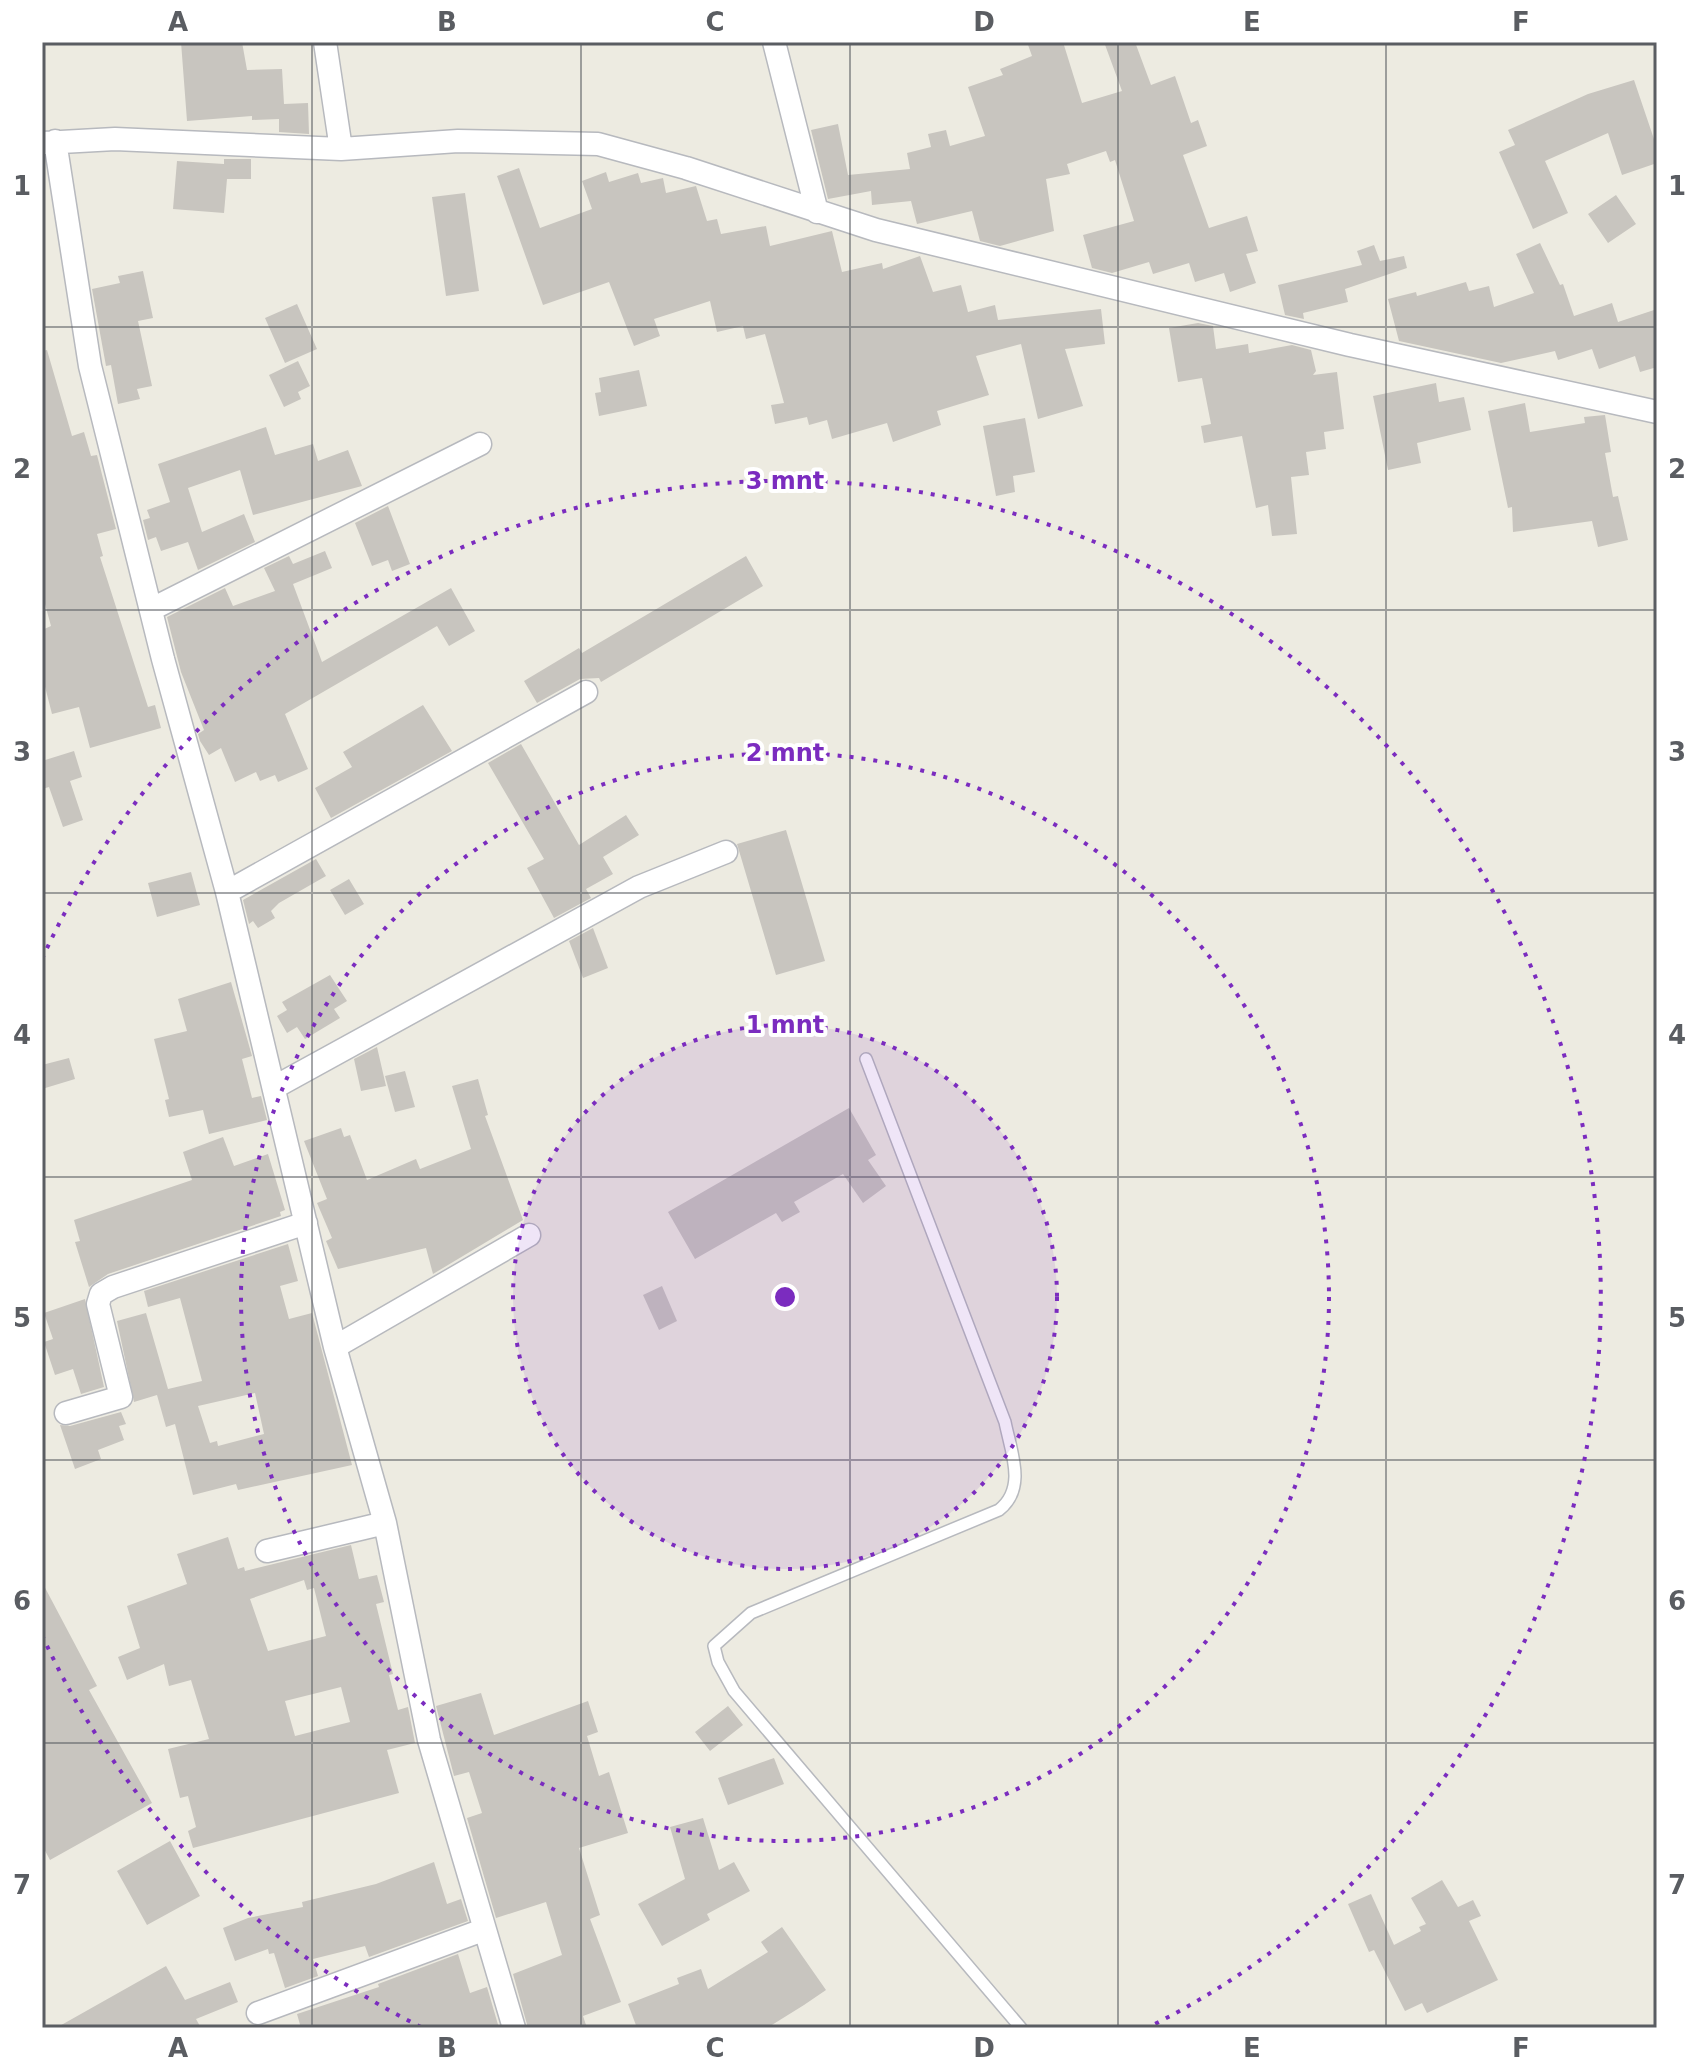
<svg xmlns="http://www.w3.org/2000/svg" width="1699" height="2070" viewBox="0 0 1699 2070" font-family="'DejaVu Sans',sans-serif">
  <rect width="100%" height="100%" fill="#edebe1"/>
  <path fill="#c8c5bf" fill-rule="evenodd" d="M181 42H242L247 70 282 69 284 104 308 103 309 134 279 132V119L252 120V116L187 121Z
    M1027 42H1063L1082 103 1122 91 1104 42H1135L1151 85 1175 76 1191 123 1198 120 1207 146 1183 155 1209 228 1247 216 1258 251 1246 254 1256 283 1230 292 1224 273 1195 282 1189 263 1153 274 1149 262 1112 273 1092 268 1083 235 1134 221 1115 160 1110 162 1106 151 1067 164 1070 174 1046 179 1054 231 1000 246 980 241 972 211 917 224 911 201 872 205 871 191 828 199 811 130 838 124 848 175 910 169 907 153 931 147 928 134 946 130 950 146 985 136 968 87 1003 75 1000 69 1032 56Z
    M1634 80 1657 148V163L1622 175 1608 133 1545 161 1568 213 1533 229 1499 152 1515 145 1508 130 1588 94Z
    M224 159H251V179H227L224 213 173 209 177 161 224 164Z
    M519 168 540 228 592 209 582 181 606 172 609 182 638 173 641 183 663 178 666 193 696 186 707 221 717 219 721 234 766 226 770 246 832 231 842 272 882 263 883 269 920 256 933 292 961 285 968 312 995 305 998 320 1101 309 1105 344 1065 349 1083 406 1038 419 1021 344 976 356 989 395 937 411 941 425 893 442 887 423 832 439 827 420 809 425 807 417 775 424 771 405 784 403 765 334 746 339 743 326 717 332 710 301 654 319 660 336 634 346 609 282 543 305 497 176Z
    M465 193 479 291 446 296 432 197Z
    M1616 195 1636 224 1608 243 1588 214Z
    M1540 243 1560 285 1563 284 1574 316 1612 303 1618 322 1657 309V367L1640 372 1635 356 1599 369 1592 349 1558 360 1555 351 1501 363 1399 341 1388 299 1416 292 1417 296 1466 282 1469 291 1489 286 1494 307 1534 293 1516 254Z
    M1374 245 1380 261 1404 256 1407 268 1345 289 1348 302 1303 313 1304 319 1285 315 1278 285 1362 265 1357 251Z
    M143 271 153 318 138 321 152 386 137 389 140 399 118 404 111 365 106 366 92 289 120 283 118 276Z
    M297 304 317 349 285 363 265 318Z
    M1198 323 1213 326 1216 349 1248 344 1249 353 1292 345 1311 350 1316 371 1313 375 1337 372 1344 429 1324 432 1326 449 1306 452 1309 475 1291 477 1297 534 1272 536 1268 505 1256 508 1242 436 1204 443 1201 426 1211 424 1202 378 1178 382 1169 328Z
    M47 350 72 436 84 432 91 456 97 455 116 529 97 534 103 556 100 557 148 707 155 705 161 728 90 748 79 707 52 714 42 675V630L51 626 42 593V351Z
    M298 361 310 386 298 392 301 399 284 407 269 375Z
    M639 370 647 406 599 416 595 393 601 392 599 378Z
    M1436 383 1439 402 1464 397 1471 430 1417 443 1421 463 1388 470 1373 396Z
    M1525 403 1530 432 1585 423 1584 417 1605 415 1611 452 1605 453 1613 497 1618 496 1628 540 1598 547 1592 521 1513 532 1512 507 1508 508 1488 411Z
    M1025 418 1035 472 1013 476 1015 492 996 496 983 426Z
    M266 427 275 455 313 444 318 461 348 450 362 486 253 515 240 470 188 488 202 532 244 514 255 542 198 570 188 542 161 551 156 537 148 540 143 520 150 518 147 510 170 502 158 464Z
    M388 506 410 564 392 571 388 560 372 566 355 523Z
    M325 551 332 568 293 584 322 662 451 588 475 631 449 646 437 626 285 714 308 769 278 782 275 775 260 781 256 772 235 782 221 748 209 755 200 741 198 734 204 730 181 672 167 617 225 588 233 606 275 591 264 568 289 556 293 564Z
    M746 556 763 586 601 682 599 678 580 679 537 703 524 681 579 648 582 653Z
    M423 705 452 751 331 818 315 788 352 767 343 752Z
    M521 744 579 845 626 815 639 835 603 857 613 874 586 889 591 898 554 918 527 868 544 859 488 763Z
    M74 751 82 777 70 781 83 820 63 827 49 787 42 789V761Z
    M786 830 825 961 776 975 737 844Z
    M316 859 326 876 279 903 271 911 275 918 258 928 253 921 249 924 243 900Z
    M191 872 200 905 157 917 148 883Z
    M349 879 364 904 345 915 330 890Z
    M593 928 608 968 583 978 569 941Z
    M330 975 347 1001 334 1009 340 1018 305 1039 297 1027 287 1033 277 1016 287 1010 282 1002Z
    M231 982 252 1056 242 1059 252 1098 261 1096 267 1120 209 1134 203 1110 169 1117 165 1100 169 1099 154 1039 187 1031 178 999Z
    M377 1047 386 1086 361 1091 354 1059Z
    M69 1058 75 1079 42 1089V1065Z
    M405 1071 415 1107 395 1112 385 1076Z
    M478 1079 488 1115 485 1116 523 1220 433 1274 426 1248 338 1269 326 1241 332 1238 317 1203 327 1199 304 1141 341 1128 344 1137 350 1135 367 1180 416 1159 420 1169 471 1149 452 1086Z
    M849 1108 876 1155 868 1160 886 1186 863 1203 843 1174 794 1202 800 1212 782 1222 776 1213 695 1259 668 1212Z
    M223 1137 234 1166 268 1154 285 1210 280 1212 281 1216 108 1274 89 1287 75 1242 80 1241 74 1220 192 1180 183 1152Z
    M288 1244 298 1281 280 1286 289 1319 312 1313 352 1465 238 1490 236 1484 193 1495 175 1424 166 1427 157 1395 134 1402 117 1321 146 1313 168 1389 202 1381 180 1298 148 1307 144 1291ZM255 1393 264 1434 218 1446 217 1441 210 1443 198 1406Z
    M662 1286 677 1321 659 1330 643 1295Z
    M85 1299 104 1387 81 1394 73 1369 55 1375 44 1342 53 1339 44 1313Z
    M121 1412 126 1424 119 1426 124 1440 98 1450 101 1459 75 1469 60 1425 70 1426Z
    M228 1537 238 1569 244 1567 245 1571 351 1545 359 1579 377 1575 384 1602 376 1604 393 1674 389 1675 398 1710 408 1707 415 1743 387 1750 399 1793 193 1848 188 1831 196 1827 188 1796 180 1798 168 1749 209 1739 191 1680 169 1686 164 1664 127 1680 118 1657 140 1648 127 1606 187 1584 177 1554ZM304 1580 307 1590 314 1588 326 1636 268 1651 250 1599ZM341 1687 350 1722 295 1736 285 1701Z
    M42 1582 97 1686 89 1690 152 1803 50 1860 42 1845Z
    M481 1693 494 1735 588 1701 598 1732 587 1736 599 1776 609 1772 628 1833 579 1848 600 1915 590 1919 621 2002 583 2016 587 2028H528L513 1974 562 1955 546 1902 496 1918 467 1818 482 1813 469 1772 454 1776 436 1706Z
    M728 1706 743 1725 710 1751 695 1732Z
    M774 1758 784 1784 728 1805 718 1778Z
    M703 1818 719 1870 734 1862 750 1891 707 1914 710 1920 662 1946 638 1904 685 1879 670 1827Z
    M170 1841 200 1896 147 1925 117 1871Z
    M434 1862 447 1904 461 1899 468 1921 369 1957 365 1946 313 1959 318 1976 285 1988 274 1953 269 1954 268 1949 235 1961 223 1928 248 1918 303 1907 302 1902 376 1884Z
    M1442 1880 1458 1907 1473 1900 1481 1916 1469 1921 1498 1980 1427 2013 1422 2003 1405 2011 1374 1950 1369 1952 1348 1904 1371 1894 1394 1945 1421 1931 1419 1927 1426 1924 1411 1898Z
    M782 1927 826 1990 804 2005 767 2028H637L628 2004 679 1984 677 1978 701 1969 708 1989 768 1952 761 1942Z
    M458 1954 470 1993 487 1987 499 2028H301L297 2014 379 1987 378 1984Z
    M166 1966 185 2000 230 1982 238 2002 196 2019 201 2028H56Z"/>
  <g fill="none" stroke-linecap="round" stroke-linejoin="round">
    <g stroke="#b7b9be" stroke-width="14">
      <path id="service" d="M866 1059 1005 1422C1011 1452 1027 1488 999 1510L751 1613 714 1646 718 1662 734 1691 1021 2028"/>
    </g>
    <g stroke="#b7b9be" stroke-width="25">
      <path id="minor" d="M325 42 341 149
        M774 42 817 212
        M55 141 90 366 163 659 227 892 335 1347 385 1523 429 1740 514 2028
        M43 143 115 139 341 149 458 141 598 144 686 168 876 230 1350 345 1657 412
        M152 609 480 444
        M227 892 586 692
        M275 1087 639 887 726 852
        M335 1347 529 1235
        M66 1413 121 1397 98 1304 101 1294 113 1287 306 1223
        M267 1551 385 1523
        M258 2013 483 1930"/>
    </g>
    <use href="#service" stroke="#fff" stroke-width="11"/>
    <use href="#minor" stroke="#fff" stroke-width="22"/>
  </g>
  <path fill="none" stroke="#5a5d62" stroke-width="2" stroke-opacity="0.55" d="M312 42V2028M581 42V2028M850 42V2028M1118 42V2028M1386 42V2028M42 327H1657M42 610H1657M42 893H1657M42 1177H1657M42 1460H1657M42 1743H1657"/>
  <circle cx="785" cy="1297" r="272" fill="#7b2cbf" fill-opacity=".12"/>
  <g fill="none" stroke="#7b2cbf" stroke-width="4" stroke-dasharray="4 8">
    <circle cx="785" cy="1297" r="272"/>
    <circle cx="785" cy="1297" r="544"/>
    <path d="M421 2027A816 816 0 0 1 42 1635M42 959A816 816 0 1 1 1149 2027"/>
  </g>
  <circle cx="785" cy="1297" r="12" fill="#7b2cbf" stroke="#fff" stroke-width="4"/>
  <g font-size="24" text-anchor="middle" font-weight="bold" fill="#7b2cbf" stroke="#fff" stroke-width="8" stroke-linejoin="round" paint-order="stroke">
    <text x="785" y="489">3 mnt</text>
    <text x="785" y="761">2 mnt</text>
    <text x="785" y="1033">1 mnt</text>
  </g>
  <rect width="1699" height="2070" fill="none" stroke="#ffffff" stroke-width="88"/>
  <rect x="44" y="44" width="1611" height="1982" fill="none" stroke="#5a5d62" stroke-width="3"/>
  <g font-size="26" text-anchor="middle" font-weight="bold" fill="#5a5d62">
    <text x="178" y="31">A</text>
    <text x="447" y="31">B</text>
    <text x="715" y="31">C</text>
    <text x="984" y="31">D</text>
    <text x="1252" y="31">E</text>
    <text x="1521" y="31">F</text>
    <text x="22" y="195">1</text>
    <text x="1677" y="195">1</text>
    <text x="22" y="478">2</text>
    <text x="1677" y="478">2</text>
    <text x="22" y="761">3</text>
    <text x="1677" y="761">3</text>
    <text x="22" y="1044">4</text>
    <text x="1677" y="1044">4</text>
    <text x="22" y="1327">5</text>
    <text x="1677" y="1327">5</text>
    <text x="22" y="1610">6</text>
    <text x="1677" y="1610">6</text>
    <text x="22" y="1894">7</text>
    <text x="1677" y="1894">7</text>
    <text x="178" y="2057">A</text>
    <text x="447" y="2057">B</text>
    <text x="715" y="2057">C</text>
    <text x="984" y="2057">D</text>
    <text x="1252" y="2057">E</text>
    <text x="1521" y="2057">F</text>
  </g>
</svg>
